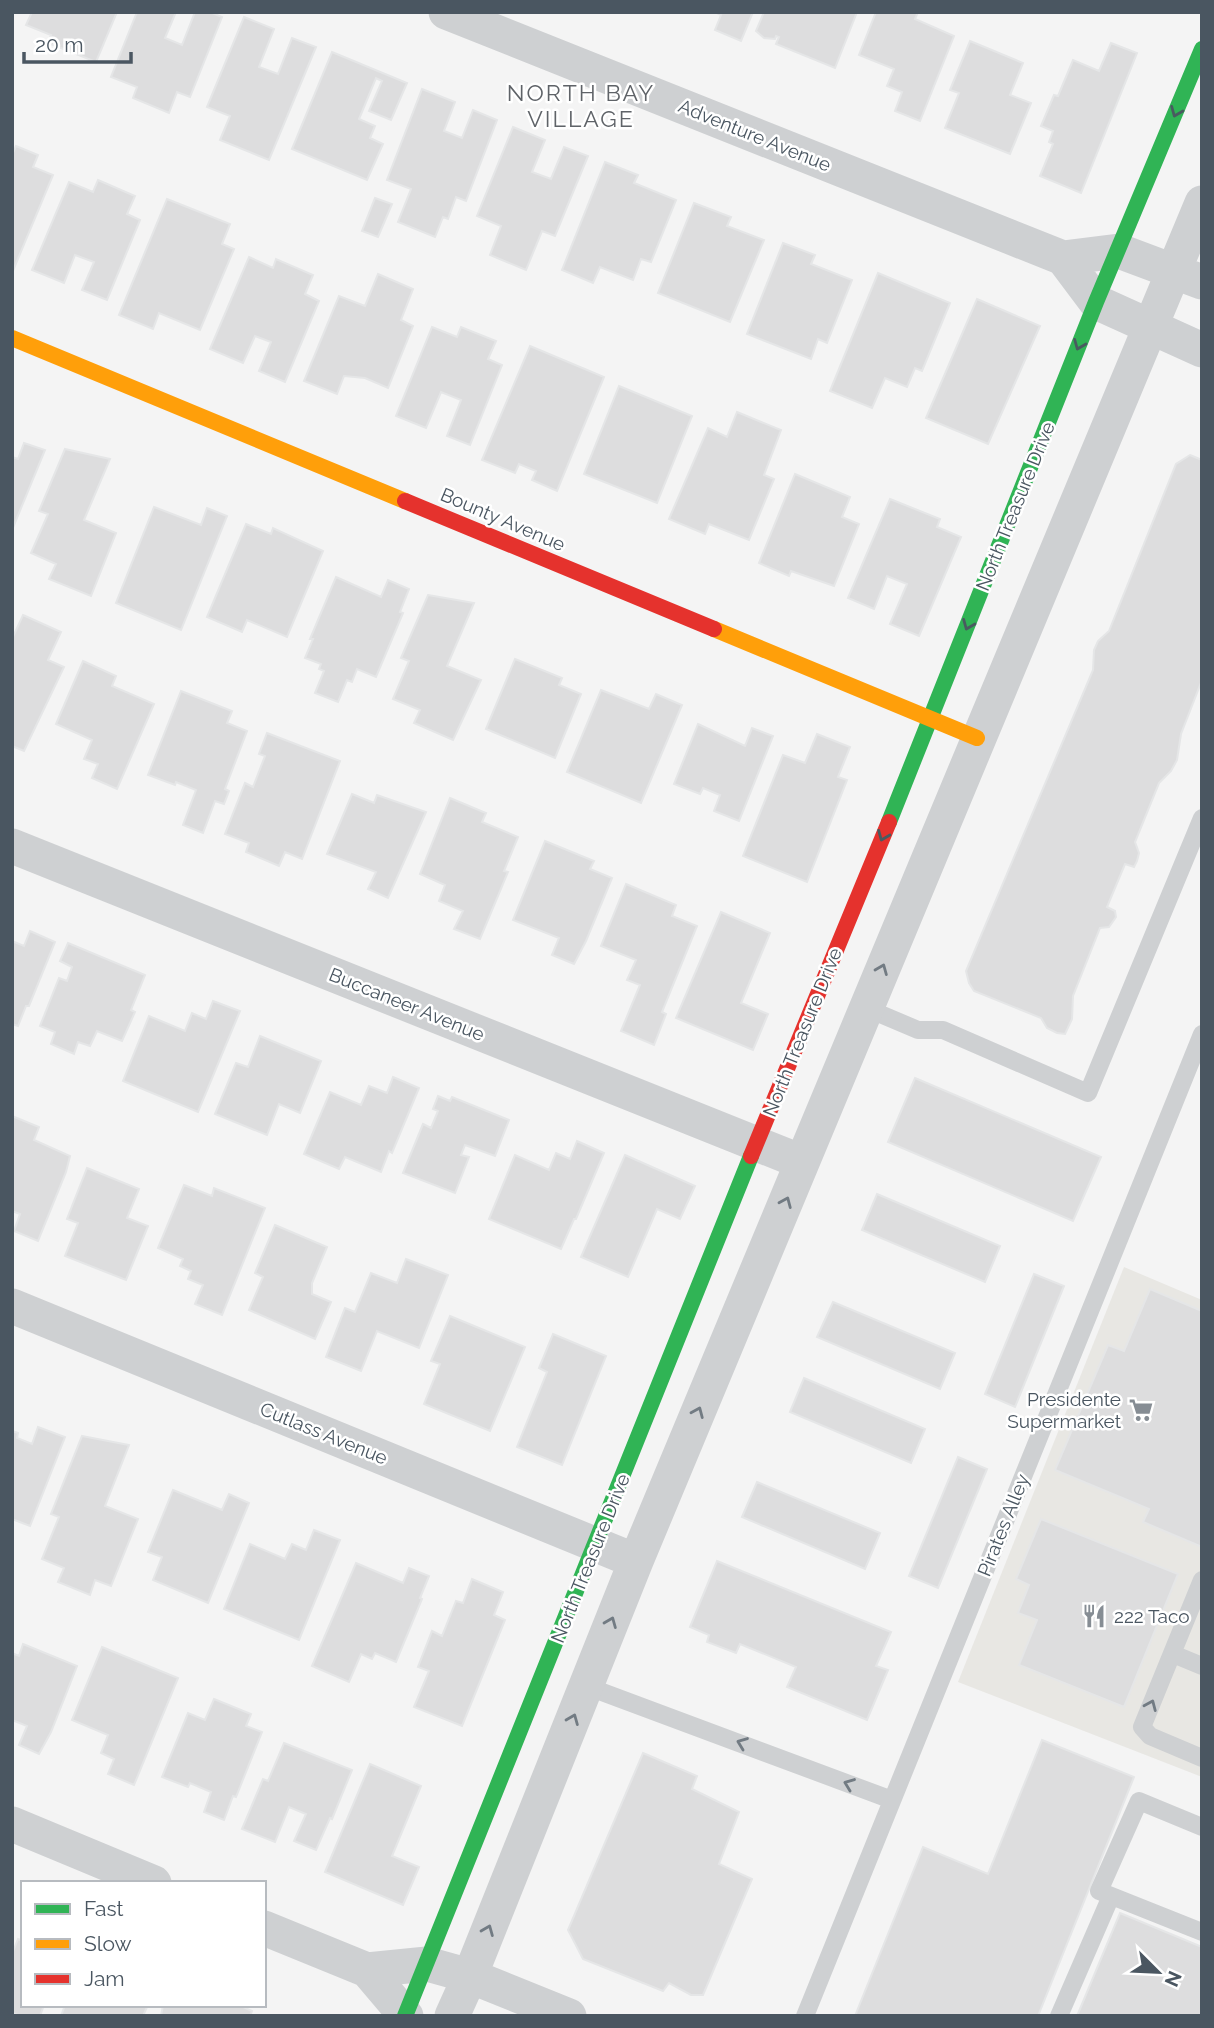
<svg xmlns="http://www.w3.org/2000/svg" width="1214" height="2028" viewBox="0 0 1214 2028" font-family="Raleway,sans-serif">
  <rect width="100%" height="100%" fill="#f4f4f4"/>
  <path fill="#e8e7e3" d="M1124 1267 1202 1300V1777L958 1682Z"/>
  <path fill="#ddddde" stroke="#e5e6e7" stroke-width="2" d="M32 12H117L96 62 48 43 51 35 26 25Z
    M137 12H176L165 38 182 45 195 12H210L222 17 190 97 177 92 169 113 133 98 137 87 111 77Z
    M715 12H753L741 41 715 30 721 15Z
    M764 12H857L835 68 776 44 779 37 776 36 775 39 764 38 756 31Z
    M876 12H918L915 19 954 36 920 121 895 111 902 92 887 86 894 69 859 55Z
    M244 17 274 29 259 67 278 74 292 38 316 47 269 160 220 140 230 116 207 107Z
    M970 41 1023 63 1010 95 1031 103 1010 154 945 128 959 93 950 90Z
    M1111 43 1137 53 1081 193 1040 176 1053 144 1049 142 1053 131 1041 126 1054 95 1058 96 1073 60 1099 71Z
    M332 52 407 83 391 120 369 111 382 81 376 78 359 119 375 126 370 138 383 144 367 180 292 149Z
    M422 89 455 102 444 131 462 138 473 110 497 120 466 201 456 197 448 219 443 217 435 237 398 222 411 189 387 180Z
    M513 127 545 140 532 172 551 179 564 147 588 156 555 236 542 231 526 270 490 255 501 226 477 216Z
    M16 146 38 155 33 167 53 175 12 273V155Z
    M605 162 638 175 634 183 676 200 651 262 641 259 633 280 600 267 593 283 562 270Z
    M98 180 135 196 127 214 140 220 107 300 82 290 94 262 75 255 64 283 32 270 69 182 93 192Z
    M375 198 392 204 378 237 362 231Z
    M167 199 230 224 222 244 234 249 200 330 159 313 153 329 119 315Z
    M694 203 731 217 727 226 764 240 730 322 658 293Z
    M783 243 815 255 811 264 852 280 827 343 818 339 811 359 747 334Z
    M249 257 273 268 276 259 313 275 305 294 319 301 285 382 259 371 271 342 255 336 243 363 210 349Z
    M878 273 950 303 922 371 915 368 907 387 885 378 872 408 830 391Z
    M378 274 413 289 401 320 413 326 388 388 365 378 344 376 337 394 304 381 339 296 365 306Z
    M977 299 1040 326 988 444 926 418Z
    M432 327 457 337 461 327 496 341 488 359 502 365 470 445 447 436 461 400 441 392 426 428 396 416Z
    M530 346 604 377 557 491 532 480 536 471 519 464 515 473 482 460Z
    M619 386 692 416 657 503 584 474Z
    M737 412 781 430 764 475 774 479 749 540 709 524 705 534 669 519 708 428 727 437Z
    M24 443 45 450 12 530V457L18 459Z
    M65 449 110 459 84 520 116 533 91 596 49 579 56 564 31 553 48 514 39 511Z
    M1190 455 1202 460V680L1181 734 1177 760 1171 771 1159 783 1135 842 1139 853 1137 861 1134 867 1125 864 1107 907 1115 911 1116 917 1109 927 1100 928 1073 996 1072 1019 1065 1034 1057 1033 1047 1028 1041 1018 974 991 969 983 966 971 1093 670 1094 650 1098 641 1109 631 1176 464Z
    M795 474 850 497 842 517 859 524 834 586 791 571 789 576 759 563Z
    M890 499 940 519 937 527 961 537 919 636 890 624 907 584 887 576 874 609 848 598Z
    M154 507 201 525 207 508 227 516 181 630 116 603Z
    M246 524 271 534 273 528 323 551 287 637 247 620 242 632 207 617Z
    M336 577 381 597 388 580 409 589 400 612 403 613 376 677 357 669 352 682 347 680 338 702 315 693 324 671 319 669 321 664 305 658 313 639H310Z
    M428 595 474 603 447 666 481 680 453 740 414 723 420 710 393 699 409 661 401 658Z
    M23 615 61 632 48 660 64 667 24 751 12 746V639Z
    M515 659 562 678 559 685 581 694 555 758 486 729Z
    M83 661 116 676 112 686 154 704 117 789 92 778 98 764 84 759 92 740 56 724Z
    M601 690 649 709 656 694 682 705 641 803 567 772Z
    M181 691 232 711 227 723 247 731 225 789 229 791 224 804 215 801 203 833 183 825 196 790 176 782 175 785 148 775Z
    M698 724 745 746 752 728 773 736 739 821 714 811 720 795 703 788 700 794 674 784Z
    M267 733 340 761 302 859 285 852 279 866 246 852 249 843 225 834 245 783 253 787 265 756 259 754Z
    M817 734 850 747 838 777 847 780 807 882 743 856 783 755 805 763Z
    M352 794 374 803 377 795 426 812 388 898 368 889 376 872 327 854Z
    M450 798 486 813 482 822 518 837 504 871 508 872 480 939 454 929 463 911 439 901 445 885 420 874Z
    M545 841 594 861 590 869 612 878 586 941 574 964 552 955 559 938 513 920Z
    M626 884 676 905 672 916 697 926 662 1012 666 1014 654 1045 621 1031 640 985 627 980 636 960 601 946Z
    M721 912 770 933 741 1003 768 1014 753 1050 676 1018Z
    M30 931 55 942 29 1006H26L18 1026 12 1024V941L24 946Z
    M68 943 145 975 131 1010 135 1012 122 1041 97 1031 90 1046 78 1042 74 1054 51 1044 55 1032 40 1026 59 978 67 981 72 967 60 961Z
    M213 1001 240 1011 198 1112 123 1081 149 1016 185 1031 192 1013 206 1019Z
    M260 1036 321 1061 300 1113 279 1104 267 1135 215 1114 236 1063 248 1067Z
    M393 1077 419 1088 392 1153 389 1151 381 1172 345 1157 339 1169 304 1154 330 1092 361 1105 369 1086 387 1093Z
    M915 1078 1101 1157 1073 1221 888 1142Z
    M438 1096 450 1101 452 1097 509 1120 495 1156 465 1145 461 1155 469 1157 455 1193 403 1173 423 1124 431 1128 438 1111 433 1109Z
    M12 1116 39 1127 34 1140 70 1156 66 1172 38 1241 14 1231 20 1214 12 1211Z
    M577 1141 604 1153 576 1219H574L561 1249 489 1219 515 1155 549 1170 556 1153 570 1159Z
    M625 1155 695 1186 680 1219 657 1209 628 1277 581 1257Z
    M87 1168 139 1189 127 1218 148 1226 126 1280 65 1256 78 1223 67 1219Z
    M184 1185 212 1196 214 1188 265 1208 222 1315 195 1304 203 1285 188 1279 191 1271 180 1266 183 1259 158 1248Z
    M877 1194 1000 1246 985 1282 862 1230Z
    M275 1225 327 1247 312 1283V1294L331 1302 315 1339 249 1310 263 1277 255 1273Z
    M406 1259 448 1275 419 1348 377 1331 361 1371 326 1357 345 1308 355 1312 371 1273 397 1283Z
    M1034 1274 1064 1286 1015 1407 985 1394Z
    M1150 1289 1202 1311V1547L1143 1522 1149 1509 1055 1470 1108 1345 1124 1351Z
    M833 1302 955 1353 940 1389 817 1337Z
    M450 1316 525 1347 490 1431 424 1404 440 1364 431 1361Z
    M553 1334 606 1356 562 1465 517 1447 547 1372 539 1368Z
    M804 1378 925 1429 911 1463 790 1412Z
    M38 1427 65 1437 30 1526 12 1519V1431L18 1433 17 1438 32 1444Z
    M82 1436 129 1445 105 1506 138 1519 111 1586 95 1580 90 1595 58 1582 64 1568 42 1559 59 1517 51 1514Z
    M958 1457 987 1469 938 1588 909 1576Z
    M757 1482 880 1533 865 1569 742 1517Z
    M173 1490 222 1510 229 1494 249 1503 208 1603 153 1580 162 1557 148 1552Z
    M1041 1519 1178 1574 1124 1707 1019 1665 1037 1620 1018 1613 1029 1585 1016 1579Z
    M314 1530 340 1540 299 1640 224 1609 250 1544 285 1559 292 1544 306 1550Z
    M717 1561 891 1632 876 1666 888 1670 867 1720 787 1687 796 1667 740 1644 736 1653 707 1642 709 1635 690 1627Z
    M356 1563 403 1583 409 1568 429 1576 420 1598 422 1599 396 1662 375 1653 372 1659 361 1654 349 1682 312 1666Z
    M472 1579 503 1592 494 1615 505 1620 462 1726 414 1707 429 1671 418 1667 432 1631 442 1636 456 1601 463 1603Z
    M23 1644 77 1666 51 1732 39 1754 19 1745 27 1726 12 1720V1653L19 1656Z
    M102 1647 178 1678 134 1785 108 1774 114 1759 101 1753 108 1735 72 1720Z
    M214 1699 251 1714 246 1726 262 1732 236 1797 233 1796 224 1820 204 1812 211 1792 190 1783 188 1787 162 1777 188 1713 205 1720Z
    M1042 1740 1134 1777 1038 2016H855L923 1847 988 1874Z
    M284 1743 352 1770 332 1819 330 1818 316 1850 294 1841 306 1814 289 1807 275 1842 242 1829 263 1779 268 1781Z
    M643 1753 697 1776 692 1789 739 1812 719 1864 752 1879 703 1995H691L669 1983 663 1991 583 1959 568 1930Z
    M370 1764 421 1786 392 1856 419 1867 403 1905 325 1872Z
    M1120 1913 1202 1947V2016H1077Z
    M18 1939 23 1941V2005H44L40 2016H20L12 2013V1954Z
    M65 2005H148L143 2016H61Z
    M163 2005H239L252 2011 250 2016H161Z"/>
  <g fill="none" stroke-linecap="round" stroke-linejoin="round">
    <path stroke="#ced0d2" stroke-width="18" d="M866 1008 918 1030H943L1088 1093 1202 818
      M1202 1580 1142 1727 1150 1736 1202 1758
      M1173 1654 1202 1666
      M586 1686 892 1800
      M1202 1827 1139 1801 1099 1891 1202 1932
      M805 2016 1202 1034
      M1059 2016 1111 1896"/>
    <path stroke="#ced0d2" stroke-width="35" d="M446 12 1063 258 1119 251 1202 282
      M1063 258 1096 302 1202 350
      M12 846 802 1162
      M12 1306 621 1555
      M12 1824 154 1883
      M264 1928 367 1970 406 2016
      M367 1970 427 1964 470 1976 569 2016
      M452 2016 470 1976 636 1561 1202 203"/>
    <path stroke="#30b455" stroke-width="16" d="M889 822 1096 302 1202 49
      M405 2016 751 1156"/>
    <path stroke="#ff9f0a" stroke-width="16" d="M12 338 405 501
      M714 629 977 738"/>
    <path stroke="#e5322d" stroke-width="16" d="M405 501 714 629
      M751 1156 889 822"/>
  </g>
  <defs><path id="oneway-chevron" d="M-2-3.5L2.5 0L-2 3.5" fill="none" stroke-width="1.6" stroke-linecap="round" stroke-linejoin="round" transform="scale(1.75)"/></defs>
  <g stroke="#495b60">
    <use href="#oneway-chevron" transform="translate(1176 112) rotate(112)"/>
    <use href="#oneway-chevron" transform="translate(1079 345) rotate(112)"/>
    <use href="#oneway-chevron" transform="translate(968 625) rotate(112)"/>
    <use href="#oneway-chevron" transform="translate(883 836) rotate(112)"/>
  </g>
  <g stroke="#727b83">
    <use href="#oneway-chevron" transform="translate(882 969) rotate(-68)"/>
    <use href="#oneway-chevron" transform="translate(786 1202) rotate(-67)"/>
    <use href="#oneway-chevron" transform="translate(698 1412) rotate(-67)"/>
    <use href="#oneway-chevron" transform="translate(611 1622) rotate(-68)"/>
    <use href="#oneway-chevron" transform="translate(1151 1705) rotate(-67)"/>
    <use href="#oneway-chevron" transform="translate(573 1719) rotate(-68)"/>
    <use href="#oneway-chevron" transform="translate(742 1743) rotate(-159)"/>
    <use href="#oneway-chevron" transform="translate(849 1784) rotate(-159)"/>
    <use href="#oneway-chevron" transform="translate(488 1930) rotate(-68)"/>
  </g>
  <defs>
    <g id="supermarket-bare" transform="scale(1.89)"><path d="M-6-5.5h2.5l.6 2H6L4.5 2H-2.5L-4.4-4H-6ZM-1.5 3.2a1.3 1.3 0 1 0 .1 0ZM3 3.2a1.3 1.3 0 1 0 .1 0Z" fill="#868d94" stroke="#fff" stroke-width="2.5" paint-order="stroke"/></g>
    <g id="restaurant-bare" transform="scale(1.89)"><path d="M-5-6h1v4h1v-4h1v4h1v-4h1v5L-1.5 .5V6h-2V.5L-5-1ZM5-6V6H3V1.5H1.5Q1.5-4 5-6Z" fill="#868d94" stroke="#fff" stroke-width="2.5" paint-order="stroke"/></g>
  </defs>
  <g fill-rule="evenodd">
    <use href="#supermarket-bare" x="1141" y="1410"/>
    <use href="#restaurant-bare" x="1094" y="1616"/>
  </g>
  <g text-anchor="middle" stroke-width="5" stroke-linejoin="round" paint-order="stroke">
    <g font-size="19" fill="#4a5661" stroke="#fff">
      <text transform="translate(755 135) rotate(22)" y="7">Adventure Avenue</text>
      <text transform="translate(1015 506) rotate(-68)" y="7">North Treasure Drive</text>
      <text transform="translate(503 519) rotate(23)" y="7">Bounty Avenue</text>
      <text transform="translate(407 1004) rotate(22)" y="7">Buccaneer Avenue</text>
      <text transform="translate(802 1032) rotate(-68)" y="7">North Treasure Drive</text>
      <text transform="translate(324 1433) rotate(22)" y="7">Cutlass Avenue</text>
      <text transform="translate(1003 1525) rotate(-68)" y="7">Pirates Alley</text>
      <text transform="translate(590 1558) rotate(-68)" y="7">North Treasure Drive</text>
    </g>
    <g font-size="19" fill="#4a5661" stroke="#fff" text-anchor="end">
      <text x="1121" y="1406">Presidente<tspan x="1121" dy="22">Supermarket</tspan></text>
      <text x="1114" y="1623" text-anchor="start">222 Taco</text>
    </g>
    <g font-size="23" letter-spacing="2" fill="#5f6368" stroke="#fff">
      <text x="581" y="101">NORTH BAY<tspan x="581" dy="26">VILLAGE</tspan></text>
    </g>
  </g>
  <rect width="1214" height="2028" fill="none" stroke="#4a5661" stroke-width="28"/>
  <rect x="21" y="1881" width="245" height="126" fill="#ffffff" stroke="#b7bbc0" stroke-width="2"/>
  <rect x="35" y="1904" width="35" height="10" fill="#30b455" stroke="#b7bbc0" stroke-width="2"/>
  <text x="84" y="1916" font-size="21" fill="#4a5661">Fast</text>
  <rect x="35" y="1939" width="35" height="10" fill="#ff9f0a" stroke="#b7bbc0" stroke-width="2"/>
  <text x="84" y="1951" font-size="21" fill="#4a5661">Slow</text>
  <rect x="35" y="1974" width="35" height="10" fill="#e5322d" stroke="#b7bbc0" stroke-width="2"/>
  <text x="84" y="1986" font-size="21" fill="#4a5661">Jam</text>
  <g transform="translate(1158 1972) rotate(114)" stroke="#ffffff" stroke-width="5" paint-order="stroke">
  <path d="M0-5L12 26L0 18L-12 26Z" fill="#4a5661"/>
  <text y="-10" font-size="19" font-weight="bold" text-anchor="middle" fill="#4a5661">N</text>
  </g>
  <path d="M24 52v10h107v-10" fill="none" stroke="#4a5661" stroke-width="3.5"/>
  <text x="35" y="52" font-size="21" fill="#4a5661" stroke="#ffffff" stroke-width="5" paint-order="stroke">20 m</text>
</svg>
